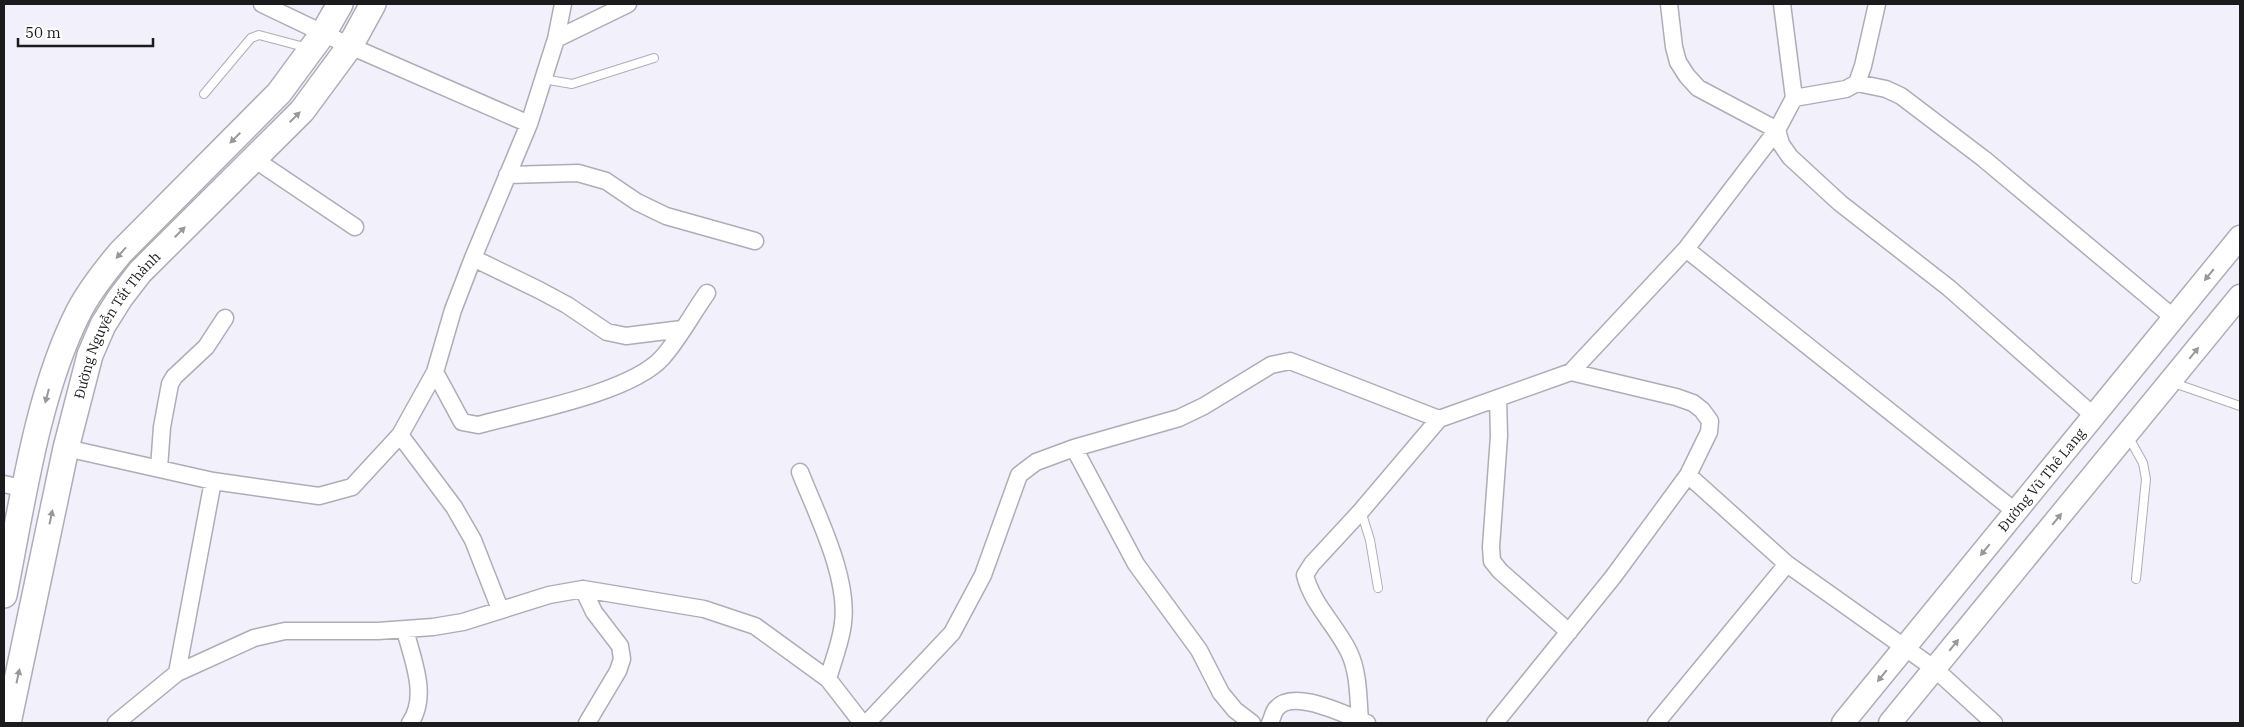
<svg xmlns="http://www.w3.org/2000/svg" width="2244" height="727" viewBox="0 0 2244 727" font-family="'IBM Plex Serif',serif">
  <rect width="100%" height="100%" fill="#f2f1fb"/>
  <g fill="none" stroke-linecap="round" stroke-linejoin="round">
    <g stroke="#aeadb7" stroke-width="10">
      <path id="lane" d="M543 79 572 84 654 58
        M204 94 251 38 259 35 308 48
        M2171 382 2240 406
        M2128 436 2143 463 2146 479 2136 579
        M1361 511 1370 540 1378 588"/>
    </g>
    <g stroke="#aeadb7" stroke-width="19">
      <path id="street" d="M262 4 350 46 529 124
        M1669 4 1674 47 1678 62 1687 76 1698 88 1777 130 1781 144 1790 157 1840 203 1949 288 2094 416
        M556 39 628 4
        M1857 83 1863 66 1877 4
        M1794 98 1846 89 1857 83 1886 89 1901 96 1984 159 2174 318
        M254 159 355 227
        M507 175 578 173 606 181 637 202 666 216 755 241
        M1686 249 2016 512
        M473 258 539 290 567 305 607 332 626 336 682 329
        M435 372 462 422 478 425C525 412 630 393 662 358 679 339 692 314 707 293
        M1571 372 1686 249 1777 130 1794 98 1782 4
        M1498 398 1499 436 1491 547 1492 561 1500 571 1569 632
        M400 435 454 507 473 540 500 609
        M66 448 213 481 319 496 352 487 400 435 435 372 453 310 473 258 529 124 556 39 563 4
        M1074 448 1136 564 1199 650 1221 693 1235 710 1252 723
        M159 468 162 427 170 384 174 377 206 347 225 318
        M1688 475 1787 564
        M4 484 25 489
        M583 589 594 612 620 646 622 659 618 671 587 723
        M405 630C412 658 429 696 410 723
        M177 673 213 481
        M828 679 862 723
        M1360 720C1358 698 1359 673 1349 652 1336 625 1312 604 1305 575L1312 564 1361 511 1439 419 1571 372 1676 397 1693 403 1702 410 1710 421 1709 432 1688 475 1613 577 1495 723
        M116 723 177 673 254 638 285 631H378L433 627 463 622 549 595 583 589 704 609 755 626 828 679C833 661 841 642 843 623 849 577 817 515 800 472
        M867 723 952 633 983 575 1019 475 1036 462 1074 448 1179 418 1204 406 1271 365 1290 361 1439 419
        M1270 723C1272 719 1273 713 1276 709 1293 687 1347 716 1367 723
        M1656 723 1787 564 1935 669 1994 723"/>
    </g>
    <g stroke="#aeadb7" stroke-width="25">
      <g id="secondary">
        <path id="s1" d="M1843 723 2240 237"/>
        <path d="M1890 723 2240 296"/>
      </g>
    </g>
    <g stroke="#aeadb7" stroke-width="28">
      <g id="primary">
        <path d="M4 595C22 505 37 393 79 311 90 290 105 271 121 252L279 93 324 32 340 4"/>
        <path id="s2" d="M8 723 66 448 90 355 103 325 120 298 140 272 302 111 350 46 373 4"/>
      </g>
    </g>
    <use href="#lane" stroke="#fff" stroke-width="8"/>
    <use href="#street" stroke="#fff" stroke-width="16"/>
    <use href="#secondary" stroke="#fff" stroke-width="22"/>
    <use href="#primary" stroke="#fff" stroke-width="25"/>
  </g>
  <defs><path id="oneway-solid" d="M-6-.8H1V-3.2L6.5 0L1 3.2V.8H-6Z" transform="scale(1.25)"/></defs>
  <g fill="#98989a">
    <use href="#oneway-solid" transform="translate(295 117) rotate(-45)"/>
    <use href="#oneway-solid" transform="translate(235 138) rotate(135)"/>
    <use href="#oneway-solid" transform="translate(180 232) rotate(-45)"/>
    <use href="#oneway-solid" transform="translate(121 253) rotate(132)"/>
    <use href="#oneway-solid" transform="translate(2209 275) rotate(129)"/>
    <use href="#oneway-solid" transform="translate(2194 353) rotate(-51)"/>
    <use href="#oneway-solid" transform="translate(47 396) rotate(105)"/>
    <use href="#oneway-solid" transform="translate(51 517) rotate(-78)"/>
    <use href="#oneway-solid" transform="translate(2057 519) rotate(-51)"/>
    <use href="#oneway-solid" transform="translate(1985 550) rotate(129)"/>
    <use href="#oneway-solid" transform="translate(1954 645) rotate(-51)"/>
    <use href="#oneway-solid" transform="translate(18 676) rotate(-78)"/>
    <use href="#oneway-solid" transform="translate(1882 676) rotate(129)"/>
  </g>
  <g text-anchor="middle" stroke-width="4" stroke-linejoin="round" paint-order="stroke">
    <g font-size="14" fill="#1b1b1e" stroke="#fff">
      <text dy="5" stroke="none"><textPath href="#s2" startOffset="416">Đường Nguyễn Tất Thành</textPath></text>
      <text dy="5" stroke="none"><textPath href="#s1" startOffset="314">Đường Vũ Thê Lang</textPath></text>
    </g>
  </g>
  <rect width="2244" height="727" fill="none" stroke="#1b1b1e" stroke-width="10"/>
  <path d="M18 38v8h135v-8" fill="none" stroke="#1b1b1e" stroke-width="2.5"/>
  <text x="25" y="38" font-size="15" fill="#1b1b1e" stroke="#ffffff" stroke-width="4" paint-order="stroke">50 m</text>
</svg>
